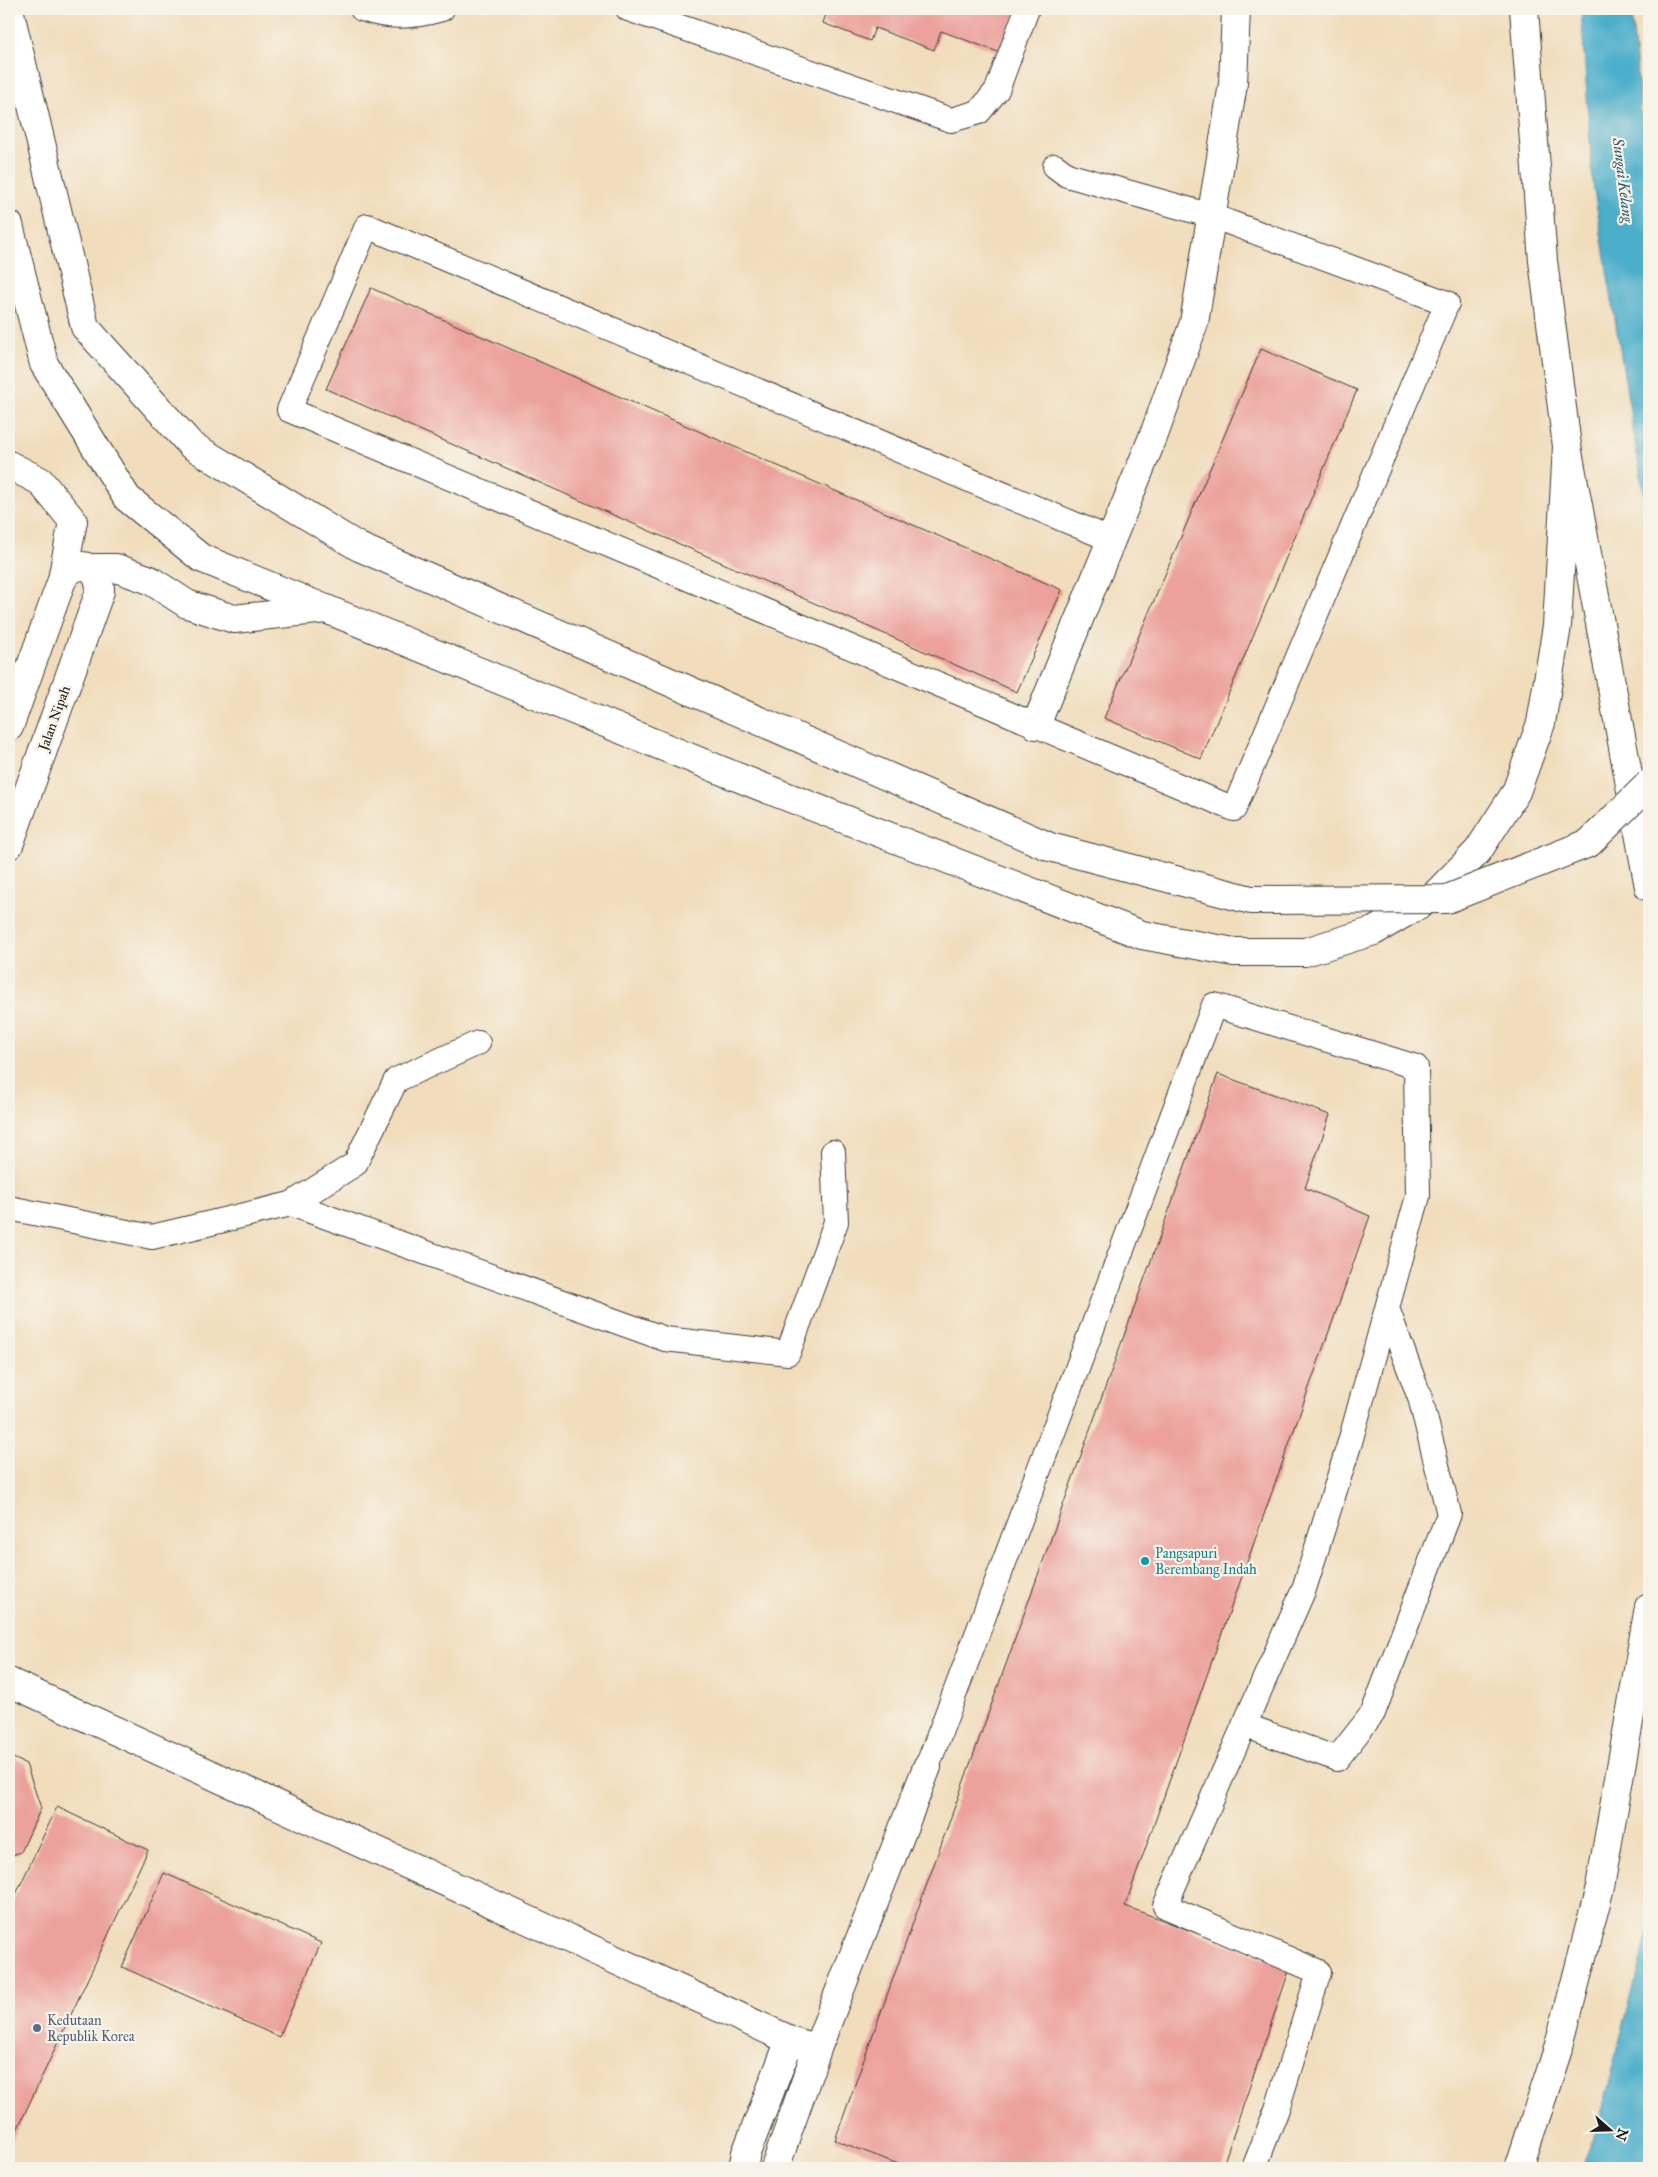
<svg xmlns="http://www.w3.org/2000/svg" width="1658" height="2177" viewBox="0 0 1658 2177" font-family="'IM FELL Great Primer',serif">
  <rect width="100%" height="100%" fill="#f7f3e8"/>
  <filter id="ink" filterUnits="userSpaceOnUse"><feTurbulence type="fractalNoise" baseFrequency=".02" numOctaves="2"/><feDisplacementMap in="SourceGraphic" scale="10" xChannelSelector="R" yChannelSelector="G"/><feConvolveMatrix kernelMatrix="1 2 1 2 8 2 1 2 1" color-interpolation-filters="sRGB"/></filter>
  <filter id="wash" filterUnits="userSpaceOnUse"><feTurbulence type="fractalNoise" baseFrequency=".0096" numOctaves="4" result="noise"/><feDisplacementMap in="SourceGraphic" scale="20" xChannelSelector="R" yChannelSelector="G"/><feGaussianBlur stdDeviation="1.12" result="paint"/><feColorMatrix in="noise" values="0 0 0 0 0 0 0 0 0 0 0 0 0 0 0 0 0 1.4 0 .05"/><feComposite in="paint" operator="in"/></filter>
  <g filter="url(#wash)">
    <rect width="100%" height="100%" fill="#f1ddbc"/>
    <path fill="#4caecb" stroke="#346574" d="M1581 9H1631L1649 195V521L1641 478 1593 184Z
      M1649 1929V2168H1582L1598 2122Z"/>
    <g id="blocks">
      <path fill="#eca19c" d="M828 9H1017L1001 53 941 31 934 50 875 28 870 41 823 23Z
        M371 288 1062 590 1017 692 326 389Z
        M1261 349 1357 390 1201 759 1104 718Z
        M1218 1074 1330 1115 1305 1188 1370 1216 1125 1906 1290 1968 1222 2168H909L835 2140Z
        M9 1756 26 1764 41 1808 21 1852 9 1856Z
        M57 1807 148 1850 9 2147V1909Z
        M164 1873 321 1943 279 2037 122 1967Z"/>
    </g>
  </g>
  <g filter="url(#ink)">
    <use href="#blocks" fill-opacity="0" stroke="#3c3934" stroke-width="1"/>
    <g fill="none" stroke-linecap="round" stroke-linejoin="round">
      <g stroke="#3c3934" stroke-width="26">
        <path id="lane" d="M362 9C390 19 414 17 442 9
          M628 9 951 120 979 112 997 90 1027 9
          M1055 166 1067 175 1212 216 1447 303 1234 809 289 410 367 226 1112 540
          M291 1204 355 1164 396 1080 478 1043
          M9 1208 152 1237 291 1204 665 1339 788 1353 836 1222 833 1152
          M1244 1725 1337 1759 1373 1713 1449 1514 1421 1401 1387 1308
          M927 1767 1214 1005 1416 1067 1418 1196 1350 1442 1304 1589 1165 1906 1319 1972 1277 2109 1254 2168"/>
      </g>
      <g stroke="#3c3934" stroke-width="30">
        <path id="street" d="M9 465 40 481 73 521 62 580
          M90 568H116L150 580 187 604 234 619 326 609
          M1036 725 1155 432 1194 323 1233 84 1236 9
          M9 727 62 580C75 557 101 564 100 591L9 845
          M9 1682 790 2040
          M743 2168 746 2153 790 2040 817 2049 927 1767
          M775 2168 817 2049"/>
      </g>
      <g stroke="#3c3934" stroke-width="30">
        <path id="highway" d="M1524 9 1543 261 1567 446 1649 887
          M9 225 44 364 127 498 201 558 757 785 1142 935 1234 952H1305L1374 931 1434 896 1478 851 1516 792 1541 723 1557 626 1567 446
          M1519 2168 1559 2046 1600 1887 1649 1607"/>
      </g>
      <use href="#lane" stroke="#fff" stroke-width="24"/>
      <use href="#street" stroke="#fff" stroke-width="28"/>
      <use href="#highway" stroke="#fff" stroke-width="28"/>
      <g stroke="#3c3934" stroke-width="30" stroke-linecap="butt">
        <path id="highway-bridge" d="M9 9 85 327 191 445 359 547 1050 847 1251 900 1447 899 1589 843 1649 784"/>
      </g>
      <use href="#highway-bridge" stroke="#fff" stroke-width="28"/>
    </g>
  </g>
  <circle fill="#0f9aa8" stroke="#f7f3e8" stroke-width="2" cx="1145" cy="1561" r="5"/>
  <circle fill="#5c6f8a" stroke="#f7f3e8" stroke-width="2" cx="37" cy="2028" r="5"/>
  <g text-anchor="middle" stroke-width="4.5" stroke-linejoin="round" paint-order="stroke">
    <g font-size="14" fill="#1c1c1c" stroke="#f7f3e8">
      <text transform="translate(54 718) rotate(-70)" y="5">Jalan Nipah</text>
    </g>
    <g font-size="14" fill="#0d838f" stroke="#f7f3e8" text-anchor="start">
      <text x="1155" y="1558">Pangsapuri<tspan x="1155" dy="16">Berembang Indah</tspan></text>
    </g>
    <g font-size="14" fill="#4e5e75" stroke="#f7f3e8" text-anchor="start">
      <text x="47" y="2025">Kedutaan<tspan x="47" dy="16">Republik Korea</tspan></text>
    </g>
    <g font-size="15" font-style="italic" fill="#2f5662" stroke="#f7f3e8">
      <text transform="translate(1623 180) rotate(83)" y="5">Sungai Kelang</text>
    </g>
  </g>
  <rect width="1658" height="2177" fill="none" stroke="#f7f3e8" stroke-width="30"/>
  <g transform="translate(1610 2130) rotate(110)" stroke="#f7f3e8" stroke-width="4" paint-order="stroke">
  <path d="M0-4L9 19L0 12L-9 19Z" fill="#1c1c1c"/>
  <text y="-8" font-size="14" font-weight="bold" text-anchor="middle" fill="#1c1c1c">N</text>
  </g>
</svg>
